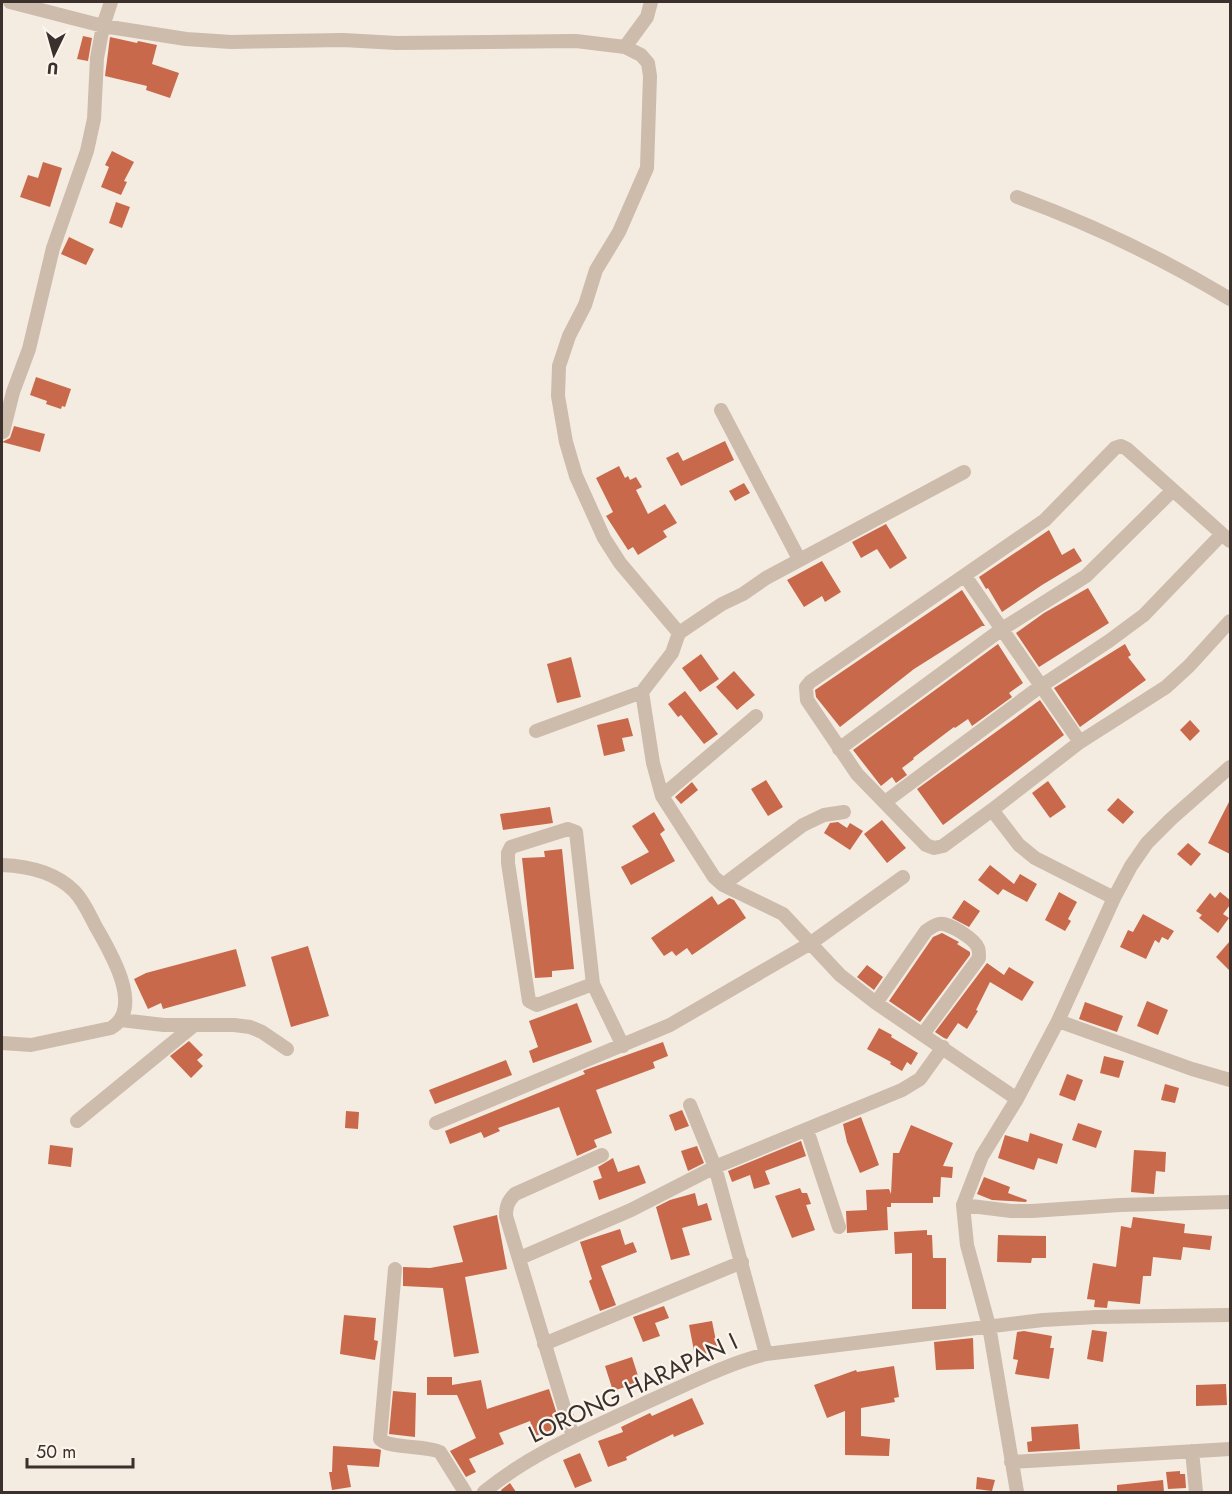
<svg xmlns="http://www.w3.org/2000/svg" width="1232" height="1494" viewBox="0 0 1232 1494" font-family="Jost,sans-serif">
  <rect width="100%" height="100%" fill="#f4ebe1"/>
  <path fill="#c8694b" d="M83 36 92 38 88 61 77 59Z
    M110 37 137 43 138 41 157 45 152 64 179 73 170 98 146 90 147 86 105 76Z
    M112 151 134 162 124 181 127 182 121 195 101 187 109 167 105 165Z
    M43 162 62 168 50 207 20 197 28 175 38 178Z
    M116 202 130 207 122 228 109 223Z
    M69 237 94 249 86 265 61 254Z
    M36 377 71 389 65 407 62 406 61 409 46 404 47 401 30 395Z
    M14 426 45 434 40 452 2 442 10 438Z
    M725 441 734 460 681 486 666 458 678 452 683 461Z
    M619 466 625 478 628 476 630 480 636 477 642 487 636 490 648 514 665 504 677 523 663 531 667 537 638 555 633 547 628 550 606 516 613 512 596 478Z
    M744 483 750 493 735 501 729 491Z
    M886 524 907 558 890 569 877 549 861 558 852 542Z
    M1049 530 1062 555 1074 548 1082 561 1042 585 1002 612 988 588 986 589 979 577Z
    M822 561 841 592 825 602 822 596 804 607 787 580Z
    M1088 588 1109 623 1039 667 1016 633 1044 613Z
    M962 590 985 626H982L914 669 840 727 816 697 815 690Z
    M998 644 1023 683 1009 693 1012 697 972 726 968 719 955 728 954 727 913 758 914 759 902 768 907 775 896 783 892 777 881 786 853 750Z
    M1125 644 1131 655 1128 657 1146 680 1080 727 1054 688Z
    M701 654 719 679 700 692 682 668Z
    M571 657 581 697 557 703 547 664Z
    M734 671 755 695 737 710 716 687Z
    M685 691 718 734 704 744 681 715 678 717 668 704Z
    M1040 700 1064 735 943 825 917 789Z
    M628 718 633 736 622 738 625 751 604 756 597 725Z
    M1190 720 1200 731 1190 741 1180 730Z
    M766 780 783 807 768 816 751 789Z
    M1048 781 1066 807 1050 818 1032 793Z
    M692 782 698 790 681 804 675 797Z
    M1118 798 1134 812 1123 824 1107 810Z
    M1230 800V854L1208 843Z
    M550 807 553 823 503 830 500 814Z
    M654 812 665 830 660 834 675 861 631 885 621 867 649 852 632 826Z
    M882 820 906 848 887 863 864 834Z
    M838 822 847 828 850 823 863 831 850 850 824 833 830 823Z
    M1188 843 1201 854 1191 866 1177 854Z
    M562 849 574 969 552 971V977L535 978 522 858 545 857 544 851Z
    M990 865 1014 884 1020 874 1037 884 1027 902 1003 889 998 895 978 880Z
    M1059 892 1077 902 1068 919 1071 921 1065 931 1045 920Z
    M1220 892 1230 900V905L1223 914 1229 918 1218 933 1199 918 1202 915 1196 911 1210 893 1215 898Z
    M712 896 718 905 729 898 734 900 746 918 692 955 687 948 676 956 672 951 664 956 651 938Z
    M964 900 980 911 969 927 952 918Z
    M1143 914 1174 931 1168 940 1162 937 1159 943 1155 940 1146 959 1120 947 1128 930 1133 932Z
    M942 933 959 942 957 944 970 952V955L920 1022 889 1001 933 937Z
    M1230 941V971L1216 957Z
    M308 946 329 1016 291 1027 271 957Z
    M236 949 246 986 163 1009 161 1003 148 1009 134 979 146 973Z
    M987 963 1004 975 1009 967 1034 982 1022 1001 990 982 976 1010 978 1011 967 1029 958 1023 947 1039 944 1038 935 1032Z
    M867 965 883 977 874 990 857 977Z
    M1147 1001 1168 1010 1158 1035 1137 1026Z
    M1085 1002 1123 1016 1117 1032 1079 1019Z
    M577 1003 592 1042 533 1063 529 1051 538 1047 529 1021Z
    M879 1028 892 1035 891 1037 918 1053 911 1065 907 1062 902 1071 890 1064 891 1062 867 1049Z
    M189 1041 203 1055 197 1060 203 1066 191 1078 170 1056Z
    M663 1042 668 1056 653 1062 655 1068 596 1090 612 1133 594 1140 597 1147 577 1156 559 1107 498 1128 500 1131 484 1138 481 1132 450 1144 445 1131 585 1074 583 1071 585 1070Z
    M1104 1056 1124 1061 1119 1078 1100 1073Z
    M506 1060 512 1075 435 1104 429 1090Z
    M1067 1074 1083 1080 1075 1101 1059 1095Z
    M1165 1084 1179 1088 1175 1103 1161 1100Z
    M682 1110 689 1126 675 1131 669 1115Z
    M346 1111 359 1112 358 1129 345 1128Z
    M861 1117 879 1165 860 1173 847 1142 843 1124Z
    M1078 1123 1102 1131 1096 1148 1072 1140Z
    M911 1125 953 1143 943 1166 953 1167 952 1178 941 1177 940 1197H933V1203H891V1207H887L888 1230 847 1233 846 1211 867 1210 866 1190 889 1189 891 1194 893 1153H899Z
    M1030 1133 1063 1144 1057 1164 1038 1158 1034 1170 998 1158 1005 1135 1028 1142Z
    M801 1141 806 1156 765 1171 770 1184 754 1189 750 1175 732 1182 728 1171Z
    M50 1145 73 1148 71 1167 48 1164Z
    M697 1146 704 1163 688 1171 681 1151Z
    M1134 1150 1166 1152 1165 1172 1156 1171 1154 1194 1131 1192Z
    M613 1158 618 1172 639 1165 646 1183 599 1200 593 1181 602 1178 598 1167Z
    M984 1177 1010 1187 1008 1193 1027 1200 1026 1202 992 1200 977 1194Z
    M800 1188 802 1193H807L811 1204 806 1205 815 1230 792 1238 775 1196Z
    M695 1193 698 1206 707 1203 712 1220 682 1228 690 1255 671 1260 656 1207 670 1200Z
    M497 1215 507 1269 465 1277 479 1353 454 1357 443 1288 403 1286V1267L430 1268 463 1262 453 1226Z
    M1133 1217 1185 1224 1184 1233 1212 1236 1210 1250 1183 1247 1181 1260 1153 1257 1151 1276H1143L1140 1304 1108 1301 1107 1308 1094 1307 1095 1300 1087 1299 1093 1263 1116 1267 1121 1226 1131 1228Z
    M620 1229 625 1245 633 1242 637 1252 601 1266 616 1305 600 1311 589 1281 592 1279 580 1242Z
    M927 1230V1235H932L933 1258H946V1309H912V1253L895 1254 894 1232Z
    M998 1235 1046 1236V1258H1032L1031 1263 997 1262Z
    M664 1306 669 1318 655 1323 660 1336 643 1342 633 1317Z
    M344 1315 376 1318 374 1340 378 1341 375 1360 340 1354Z
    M712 1321 718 1351 695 1356 689 1325Z
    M1092 1330 1107 1332 1103 1362 1087 1359Z
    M1024 1331 1052 1336 1050 1348H1054L1049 1379 1015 1374 1018 1360 1013 1359 1017 1332Z
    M973 1338 974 1369 936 1370 934 1342Z
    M632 1357 640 1382 613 1391 605 1366Z
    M894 1366 899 1397 894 1398 895 1402 861 1408V1436L890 1439 889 1456 845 1455V1411L827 1418 814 1385 856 1370 857 1372Z
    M427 1377H452V1385L481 1380 487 1409 549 1389 561 1427 535 1436 530 1421 499 1433 504 1444 469 1459 476 1472 466 1477 450 1451 476 1438 457 1395H427Z
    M1226 1384 1227 1405 1196 1406V1385Z
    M393 1391 416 1393 415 1437 389 1434Z
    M692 1398 704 1424 674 1437 673 1434 626 1457 627 1460 608 1467 598 1441 623 1432 621 1427 650 1413 652 1416Z
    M1078 1424 1080 1449 1028 1452 1027 1442 1032 1441 1031 1427Z
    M333 1446 378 1449 381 1450 379 1467 347 1465 351 1487 332 1490 329 1472H332Z
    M580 1453 592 1481 575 1488 563 1460Z
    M1180 1471V1474H1185L1186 1488 1168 1489 1166 1472Z
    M977 1477 995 1480 992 1491 976 1489Z
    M1163 1480 1164 1492H1117V1485Z
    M510 1483 516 1492H502L501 1490Z"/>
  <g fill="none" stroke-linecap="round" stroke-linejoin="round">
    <path stroke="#cdbbac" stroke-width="14" d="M10 2 103 26 186 39 231 42 343 40 397 43 576 41 625 47 641 55 648 63 650 76 647 168 619 232 596 270 585 305 569 336 559 366 558 396 566 442 576 476 604 538 620 563 679 633
      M625 47 647 17 651 2
      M1017 197C1091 224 1162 258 1230 299
      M721 410 799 559
      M3 432 13 392 29 349 53 248 87 151 94 119 97 58 103 26 111 2
      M964 472 766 578 743 594 722 604 679 633 672 653 642 692 653 763 662 796 714 877 723 885 783 914 840 975 876 1003 1017 1099
      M965 576 1080 742
      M536 731 642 692
      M839 749 1002 629 1086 576 1173 490
      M662 796 756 716
      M885 802 1041 686 1109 641 1144 615 1222 534
      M992 810 943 846 934 848 926 845 857 774 807 700 806 687 810 682 1045 520 1115 448 1121 446 1127 449 1230 541
      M2 865C28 866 55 872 74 891 84 901 90 916 96 927 109 950 145 1008 111 1028L31 1045 2 1043
      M723 885 803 825 824 815 844 812
      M1114 898 1035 858 1019 845 992 810 1080 742 1166 687 1189 666 1230 621
      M593 984 537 1005 529 1001 508 863V853L511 847 568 829 576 832 593 984 623 1046
      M876 1003 926 931C930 928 934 925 939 924 948 922 975 939 978 948 979 950 979 956 979 958L923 1034
      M121 1020 164 1025H234L250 1027 262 1032 287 1049
      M1058 1021 1192 1069 1230 1080
      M690 1105 715 1167 766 1354
      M77 1121 193 1026
      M436 1123 670 1025 811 943 903 877
      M807 1130 839 1227
      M963 1205 1011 1211H1032L1120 1205 1230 1202
      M520 1258 631 1210 715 1167 902 1090 920 1079 943 1047
      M395 1269 380 1439C389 1449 425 1445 440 1452L465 1492
      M544 1344 742 1262
      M573 1437 506 1216C506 1206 508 1201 515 1194L602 1155
      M1192 1451 1196 1492
      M1011 1462 1230 1449
      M484 1492C531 1453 588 1430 643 1404 684 1386 723 1365 766 1354L1043 1320 1096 1317 1230 1315
      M1017 1492 989 1326 967 1245 963 1205 982 1156 1017 1099 1058 1021 1114 898 1131 866 1147 843 1171 819 1230 767"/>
  </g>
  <g text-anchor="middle" stroke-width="4.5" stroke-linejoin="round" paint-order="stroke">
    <g font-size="24" fill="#3b302b" stroke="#fbf5ee">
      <text transform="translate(633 1388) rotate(-25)" y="8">LORONG HARAPAN I</text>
    </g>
  </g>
  <rect width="1232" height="1494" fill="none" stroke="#3b302b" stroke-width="6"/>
  <g transform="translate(54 54) rotate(185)" stroke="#fbf5ee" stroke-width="4.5" paint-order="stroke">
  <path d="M0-4.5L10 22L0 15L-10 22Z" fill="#3b302b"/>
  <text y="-9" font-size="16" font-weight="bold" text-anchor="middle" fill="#3b302b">U</text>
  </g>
  <path d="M27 1458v9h106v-9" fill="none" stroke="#3b302b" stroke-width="3"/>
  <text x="36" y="1458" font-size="18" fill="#3b302b" stroke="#fbf5ee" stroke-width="4.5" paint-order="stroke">50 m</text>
</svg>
